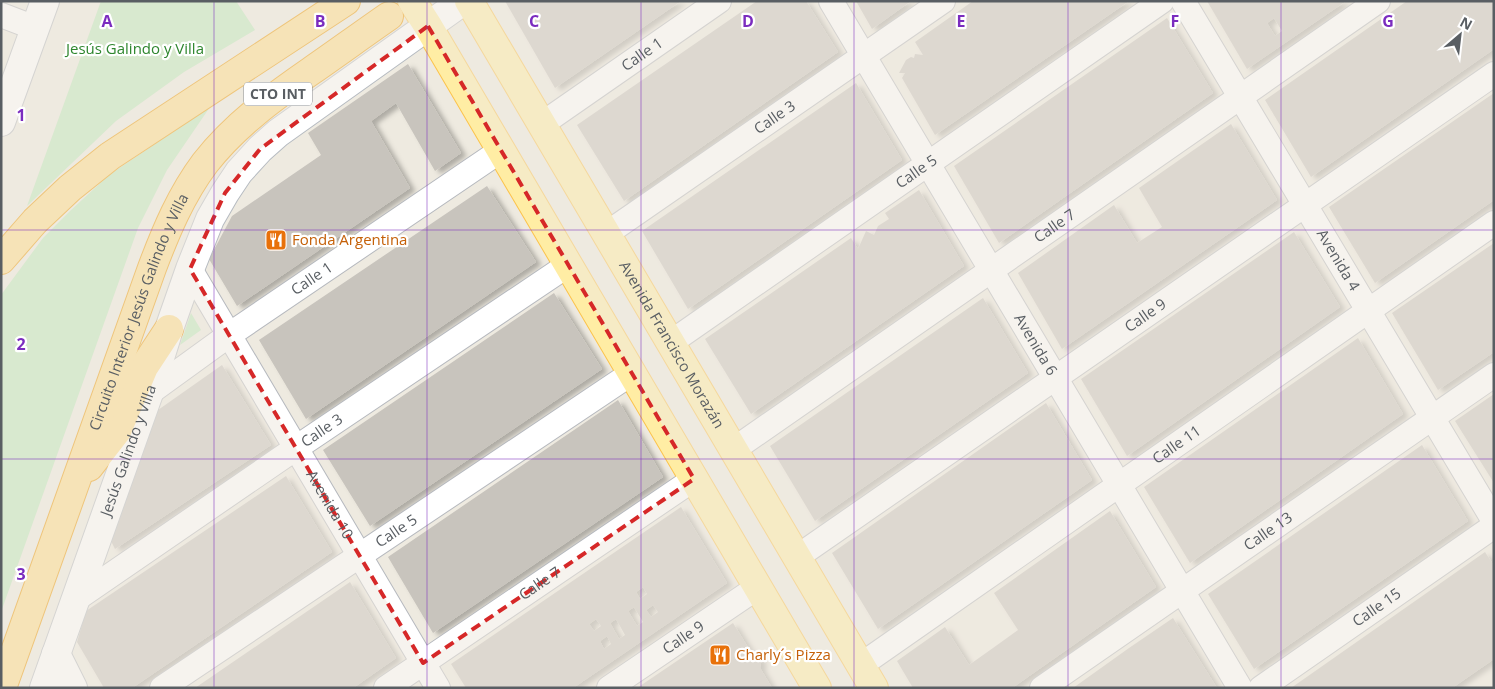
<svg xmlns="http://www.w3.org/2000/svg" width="1495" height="689" viewBox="0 0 1495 689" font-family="'Open Sans',sans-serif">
  <defs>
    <filter id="shadow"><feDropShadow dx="5.5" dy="3" stdDeviation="2.5" flood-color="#0004"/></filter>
  </defs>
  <rect width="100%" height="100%" fill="#eeeae0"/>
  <path fill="#bce8ba" d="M101 1H236L255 30 184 72 116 121 27 206Z
    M210 107 167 170 138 228 1 612V295L43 238 70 211 109 175Z
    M191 313 201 330 180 345Z"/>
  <path fill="#c8c4bd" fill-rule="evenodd" filter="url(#shadow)" d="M505 1H681L555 88Z
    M757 1H806L838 52 624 201 577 125Z
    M856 1H911L872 29Z
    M973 1H1129L935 135 902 78 905 73H899L906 60 911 57 914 58 915 54 923 55 915 42Z
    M1207 1H1346L1247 69ZM1274 18 1282 31 1275 36 1267 23Z
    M1407 1H1494V49L1311 177 1265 100Z
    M1167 18 1213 93 999 243 954 166Z
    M408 64 461 153 435 171 396 103 371 121 410 188 237 306 209 259 232 216 321 155 308 133Z
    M856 83 902 160 688 309 642 231Z
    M1494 93V200L1375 283 1329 207Z
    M1231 124 1277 200 1062 349 1018 273 1114 205 1137 243 1162 227 1139 188Z
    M487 186 536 262 306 419 259 340Z
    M919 190 964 266 751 414 705 339 851 238 858 249 866 231 874 235 878 226 889 219 885 213Z
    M1294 232 1340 307 1127 456 1081 379Z
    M1494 243V352L1438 390 1392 313Z
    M554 293 602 369 370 526 323 450Z
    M983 298 1028 373 815 521 770 446Z
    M1358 338 1403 414 1190 563 1144 487Z
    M222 365 271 445 115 549 111 541 158 410Z
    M1494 394V483L1455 421Z
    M618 400 663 477 433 633 388 557Z
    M1046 403 1092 480 878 629 832 553Z
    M1422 445 1468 521 1254 669 1208 594Z
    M286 476 332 552 132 688H104L77 642 86 611Z
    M681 507 727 583 573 688H466L451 664ZM643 587 647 594 640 599 636 592ZM653 605 658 612 651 617 646 610ZM634 607 643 622 637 626 628 611ZM596 619 601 626 594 631 589 624ZM616 619 625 635 619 639 610 623ZM607 636 611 644 604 649 600 641Z
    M1110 511 1156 587 1012 688H913L897 661 945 627 969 665 993 648 1018 630 994 593Z
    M1485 552 1494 566V659L1452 688H1291Z
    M350 582 396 658 353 688H195Z
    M1173 618 1217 688H1073L1129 648Z
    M733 623 752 654 756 655 760 659 761 663 760 668 772 688H637Z"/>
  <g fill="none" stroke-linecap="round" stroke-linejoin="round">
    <g stroke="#b6b9be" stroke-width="26">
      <g id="street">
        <path id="s1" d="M831 1 1240 688"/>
        <path id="s2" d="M1183 1 1494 521"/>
        <path d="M1 15 35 28"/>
        <path id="s3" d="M542 124 719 1"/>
        <path id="s4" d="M606 234 943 1"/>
        <path id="s5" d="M190 269 438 688"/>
        <path id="s6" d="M670 343 1162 1"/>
        <path id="s7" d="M149 393 229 335 500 151"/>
        <path id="s8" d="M733 450 1378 1"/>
        <path id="s9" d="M797 557 1494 74"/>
        <path id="s10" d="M76 599 296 448 568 265"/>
        <path id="s11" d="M861 665 1494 223"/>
        <path id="s12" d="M162 688 632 373"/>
        <path id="s13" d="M386 688 694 479"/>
        <path id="s14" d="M609 688 758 587"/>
        <path id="s15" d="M1042 688 1494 375"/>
        <path id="s16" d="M1261 688 1494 526"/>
      </g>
    </g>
    <g stroke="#b6bbc1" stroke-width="30">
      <g id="secondary">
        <path d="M1 122 45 1"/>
        <path d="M56 654 73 688"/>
        <path id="s17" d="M44 688 149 393 169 329 190 269 210 219 225 193 239 172 260 149 278 133 463 1"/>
      </g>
    </g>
    <g stroke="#fcc34b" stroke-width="30">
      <g id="primary">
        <path d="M412 1 428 26 817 688"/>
        <path id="s18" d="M469 1 874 688"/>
      </g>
    </g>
    <g stroke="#ee9a00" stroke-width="30">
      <g id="highway">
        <path d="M1 260 35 221 70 188 110 156 346 1"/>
        <path d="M89 467 117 431 144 367 169 329"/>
        <path id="s19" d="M2 688 152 268C166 231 181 195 205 163 235 125 272 98 311 71 337 53 363 34 389 16"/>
      </g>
    </g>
    <use href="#street" stroke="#fff" stroke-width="24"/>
    <use href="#secondary" stroke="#fff" stroke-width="28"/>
    <use href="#primary" stroke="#ffeda4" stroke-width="28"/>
    <use href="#highway" stroke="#ffdb86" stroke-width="28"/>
  </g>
  <path d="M0 0H1495V689H0ZM428 26 694 479 423 663 190 269 225 193 260 149Z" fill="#eeeae0" fill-opacity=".55" fill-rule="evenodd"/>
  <path fill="none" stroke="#d62828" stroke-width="4" stroke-dasharray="10 6" stroke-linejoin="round" d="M428 26 694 479 423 663 190 269 225 193 260 149Z"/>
  <path fill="none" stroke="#7b2cbf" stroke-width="1" stroke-opacity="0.55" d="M214 1V688M427 1V688M641 1V688M854 1V688M1068 1V688M1281 1V688M1 230H1494M1 459H1494"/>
  <defs>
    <g id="restaurant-square" transform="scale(1.125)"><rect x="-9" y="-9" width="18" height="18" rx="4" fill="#e8710a" stroke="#fff"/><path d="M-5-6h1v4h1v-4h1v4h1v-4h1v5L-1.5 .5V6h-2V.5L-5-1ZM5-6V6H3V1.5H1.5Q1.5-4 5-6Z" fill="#fff"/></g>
  </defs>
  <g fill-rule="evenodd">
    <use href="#restaurant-square" x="276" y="240"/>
    <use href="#restaurant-square" x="720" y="655"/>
  </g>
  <g text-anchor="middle" stroke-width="4.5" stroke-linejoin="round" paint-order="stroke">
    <rect fill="#fff" stroke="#8b8e92" stroke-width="1" x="244" y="82.5" width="68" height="23" rx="4"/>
    <g font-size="14" font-weight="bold" fill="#595e63">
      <text x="278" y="99">CTO INT</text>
    </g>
    <g font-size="15" fill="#2e862e" stroke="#fff">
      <text x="135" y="54">Jesús Galindo y Villa</text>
    </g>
    <g font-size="15" fill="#595e63" stroke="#fff">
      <text dy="5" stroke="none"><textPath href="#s3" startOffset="122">Calle 1</textPath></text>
      <text dy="5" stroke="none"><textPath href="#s4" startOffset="205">Calle 3</textPath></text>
      <text dy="5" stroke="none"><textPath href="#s6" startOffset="300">Calle 5</textPath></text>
      <text dy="5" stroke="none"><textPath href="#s8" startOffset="392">Calle 7</textPath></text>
      <text dy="5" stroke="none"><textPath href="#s2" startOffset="302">Avenida 4</textPath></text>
      <text dy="5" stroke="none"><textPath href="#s7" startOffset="199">Calle 1</textPath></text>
      <text dy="5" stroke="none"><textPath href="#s19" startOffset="400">Circuito Interior Jesús Galindo y Villa</textPath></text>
      <text dy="5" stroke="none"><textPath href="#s9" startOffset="424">Calle 9</textPath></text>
      <text dy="5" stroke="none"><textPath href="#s18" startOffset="399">Avenida Francisco Morazán</textPath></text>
      <text dy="5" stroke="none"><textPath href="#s1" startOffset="400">Avenida 6</textPath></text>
      <text dy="5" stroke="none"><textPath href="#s10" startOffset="298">Calle 3</textPath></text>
      <text dy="5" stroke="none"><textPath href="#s11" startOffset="385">Calle 11</textPath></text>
      <text dy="5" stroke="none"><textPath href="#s17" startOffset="252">Jesús Galindo y Villa</textPath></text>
      <text dy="5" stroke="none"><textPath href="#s5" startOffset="274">Avenida 10</textPath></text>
      <text dy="5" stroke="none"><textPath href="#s12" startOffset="282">Calle 5</textPath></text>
      <text dy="5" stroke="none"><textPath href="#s15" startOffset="275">Calle 13</textPath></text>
      <text dy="5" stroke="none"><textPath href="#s13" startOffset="186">Calle 7</textPath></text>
      <text dy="5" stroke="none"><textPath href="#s16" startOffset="141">Calle 15</textPath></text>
      <text dy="5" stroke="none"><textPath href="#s14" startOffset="90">Calle 9</textPath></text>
    </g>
    <g font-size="15" fill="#c56008" stroke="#fff" text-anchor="start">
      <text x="292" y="245">Fonda Argentina</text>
      <text x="736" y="660">Charly´s Pizza</text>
    </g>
  </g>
  <g font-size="16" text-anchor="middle" font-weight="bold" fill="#7b2cbf" stroke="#fff" stroke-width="4.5" stroke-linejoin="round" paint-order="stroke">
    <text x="107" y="27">A</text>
    <text x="320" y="27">B</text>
    <text x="534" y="27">C</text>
    <text x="748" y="27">D</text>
    <text x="961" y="27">E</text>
    <text x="1175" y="27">F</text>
    <text x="1388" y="27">G</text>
    <text x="21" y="121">1</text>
    <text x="21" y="350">2</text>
    <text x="21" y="580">3</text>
  </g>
  <rect width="1495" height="689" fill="none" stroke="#595e63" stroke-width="5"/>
  <g transform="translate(1460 35) rotate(28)" stroke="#ffffff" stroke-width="4" paint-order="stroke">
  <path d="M0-4L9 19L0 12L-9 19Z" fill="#595e63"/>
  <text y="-8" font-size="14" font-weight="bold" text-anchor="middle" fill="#595e63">N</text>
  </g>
</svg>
